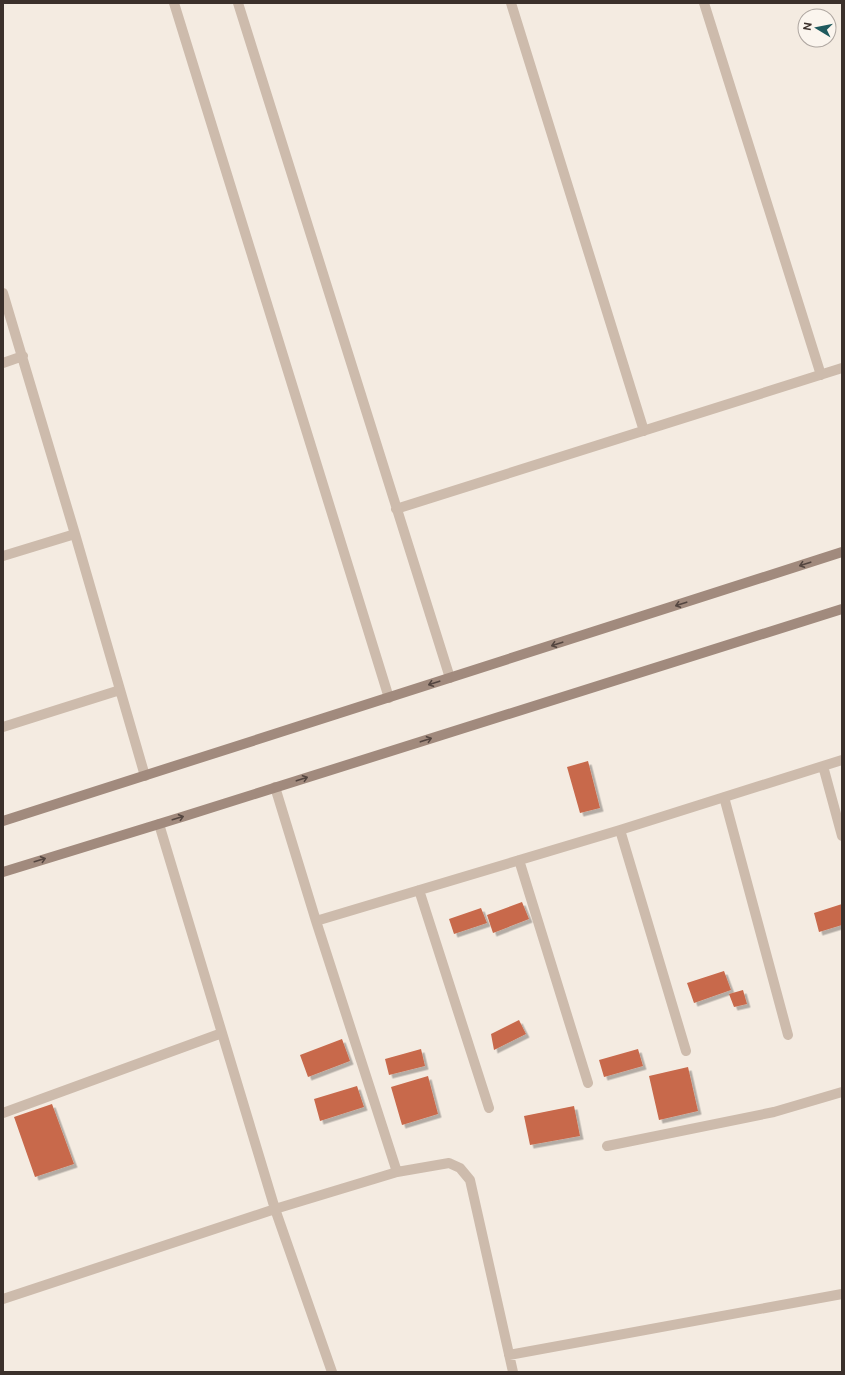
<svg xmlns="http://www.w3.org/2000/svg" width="845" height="1375" viewBox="0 0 845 1375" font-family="'DM Sans',sans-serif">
  <defs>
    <filter id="shadow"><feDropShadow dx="3.5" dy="3.5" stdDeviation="0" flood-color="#0004"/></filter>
  </defs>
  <rect width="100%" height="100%" fill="#f4ebe1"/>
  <path fill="#c8694b" filter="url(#shadow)" d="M588 761 600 808 580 813 567 767Z
    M522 902 529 919 493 933 487 915Z
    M842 904V925L819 932 814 913Z
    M481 908 487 923 454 934 449 919Z
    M724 971 731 990 694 1003 687 983Z
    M743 990 747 1004 734 1007 729 994Z
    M519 1020 526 1034 494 1050 491 1034Z
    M342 1039 350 1061 308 1077 300 1055Z
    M421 1049 425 1066 389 1075 385 1059Z
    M638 1049 643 1066 604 1077 599 1060Z
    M688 1067 698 1111 659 1120 649 1076Z
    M428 1076 438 1114 402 1125 391 1087Z
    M357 1086 364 1107 320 1121 314 1099Z
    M52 1104 74 1164 35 1177 14 1117Z
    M574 1106 580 1136 530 1145 524 1116Z"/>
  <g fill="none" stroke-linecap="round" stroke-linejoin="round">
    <path stroke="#cdbbac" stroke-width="10" d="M174 3 389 698
      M238 3 450 678
      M511 3 644 431
      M704 3 821 375
      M3 293 75 534 145 776
      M3 363 23 356
      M396 509 842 368
      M3 556 75 534
      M3 727 120 690
      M823 766 842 836
      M275 787 316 921 397 1172
      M724 797 788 1035
      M159 824 275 1209 332 1372
      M620 830 686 1051
      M519 860 588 1083
      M419 890 489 1108
      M316 921 620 830 842 760
      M3 1113 222 1033
      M607 1146 774 1112 842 1092
      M3 1299 275 1209 397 1172 449 1163 460 1168 470 1180 513 1372
      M509 1355 842 1294"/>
    <path stroke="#a18a7d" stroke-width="10" d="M3 821 842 552
      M3 872 185 816 842 609"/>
  </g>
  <defs><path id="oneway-shaft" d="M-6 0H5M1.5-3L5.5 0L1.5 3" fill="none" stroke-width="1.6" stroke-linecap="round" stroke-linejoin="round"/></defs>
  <g stroke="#544640">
    <use href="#oneway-shaft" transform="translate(805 564) rotate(162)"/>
    <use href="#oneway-shaft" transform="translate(681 604) rotate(162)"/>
    <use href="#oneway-shaft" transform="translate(557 644) rotate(162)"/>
    <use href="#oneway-shaft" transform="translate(434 683) rotate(162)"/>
    <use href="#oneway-shaft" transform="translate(426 740) rotate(-18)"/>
    <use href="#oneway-shaft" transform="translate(302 779) rotate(-18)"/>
    <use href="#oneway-shaft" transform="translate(178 818) rotate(-17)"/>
    <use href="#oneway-shaft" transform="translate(40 860) rotate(-17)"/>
  </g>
  <rect width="845" height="1375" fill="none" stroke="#3b302b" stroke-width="8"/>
  <g transform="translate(817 28) rotate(280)"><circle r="19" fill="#fbf5ee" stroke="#aea6a0"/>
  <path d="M0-3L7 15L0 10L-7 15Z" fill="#1f5a5e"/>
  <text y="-6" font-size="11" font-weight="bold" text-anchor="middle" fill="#3b302b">N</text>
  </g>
</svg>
